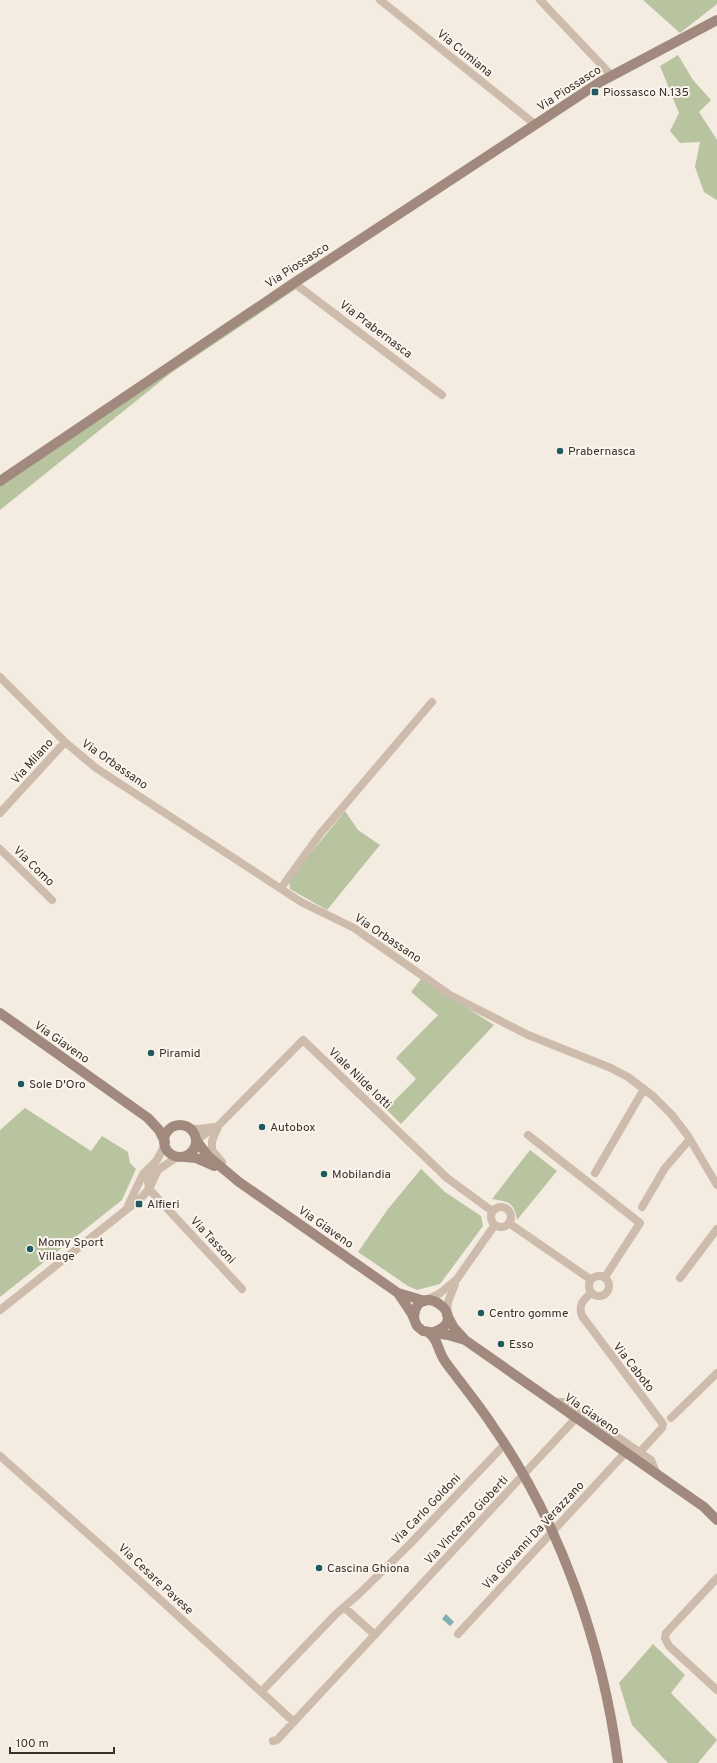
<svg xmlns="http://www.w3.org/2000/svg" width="717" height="1763" viewBox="0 0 717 1763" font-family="Overpass,sans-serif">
  <rect width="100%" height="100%" fill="#f4ebe1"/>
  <path fill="#b8c4a0" d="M643 0H717V4L680 33Z
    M678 55 693 80 711 100 699 112 717 140V200L704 192 695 167 700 142 680 143 670 131 679 113 660 66Z
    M295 288 296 289 171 373 0 510V484Z
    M345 811 358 830 380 845 327 910 290 889 289 880Z
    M421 979 494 1025 401 1124 386 1109 416 1079 396 1058 438 1015 411 992Z
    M25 1108 91 1151 102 1136 128 1152 130 1163 136 1169 122 1200 0 1297V1130Z
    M530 1150 557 1171 517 1220C514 1202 509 1202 492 1199Z
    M421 1169 445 1192 481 1216 483 1226 440 1284 417 1290 408 1286 358 1252 388 1209Z
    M653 1644 685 1675 671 1693 717 1740 698 1763H668L632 1725 619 1683Z"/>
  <path fill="#7fb0b2" d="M446 1614 454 1622 450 1626 442 1619Z"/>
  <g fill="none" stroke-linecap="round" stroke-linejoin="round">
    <path stroke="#cdbbac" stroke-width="8" d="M380 0 536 125
      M540 0 612 76
      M294 283 442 395
      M0 677 65 742 96 768 301 902 354 928 450 995 528 1035 611 1068 628 1077 653 1096 672 1115 688 1136 717 1185
      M0 813 65 742
      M0 849 52 900
      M281 888 320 834 432 702
      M218 1127 212 1141V1150L222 1162
      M190 1128 198 1129 215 1127
      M528 1135 640 1223 605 1277
      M196 1140 219 1125 303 1040 447 1178 492 1211
      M153 1165 148 1181 149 1189 242 1289
      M595 1173 644 1089
      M491 1217a10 10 0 1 1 20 0a10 10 0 1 1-20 0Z
      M642 1207 665 1168 690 1139
      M127 1208 143 1174 157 1160 165 1145
      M509 1223 590 1279
      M589 1286a10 10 0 1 1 20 0a10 10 0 1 1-20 0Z
      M680 1278 717 1229
      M591 1293C583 1300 578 1305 582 1316L663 1424 662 1428 640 1452
      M426 1300 439 1294 457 1279 494 1226
      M0 1310 141 1198 149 1189 158 1170 177 1157
      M447 1315 448 1302 455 1284
      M554 1402H565L574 1407 651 1460 657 1475
      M671 1418 717 1373
      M0 1456 106 1550 294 1722
      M717 1578 666 1633 665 1638 669 1646 717 1690
      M345 1608 375 1635
      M458 1634 625 1453
      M261 1692 336 1614 360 1593 409 1545 505 1444
      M273 1741 277 1740 576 1418"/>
    <path stroke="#a18a7d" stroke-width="10" d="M0 481 294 283 600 82 717 20
      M0 1013 148 1118 159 1130 165 1142
      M164 1141a16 16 0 1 1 32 0a16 16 0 1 1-32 0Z
      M196 1140 208 1156 239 1182 398 1293 425 1301
      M185 1157 196 1158 214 1166
      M398 1293 412 1314 417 1326 423 1331 448 1335 465 1340
      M447 1315 454 1328 465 1340 704 1507 717 1520
      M414 1319C415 1276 474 1318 434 1332
      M429 1333C437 1338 438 1349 442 1356 445 1363 452 1370 456 1376 468 1392 481 1408 492 1425 560 1522 603 1646 618 1763"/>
  </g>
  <g fill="#1f5a5e" stroke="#fbf5ee" stroke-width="1.5">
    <rect x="591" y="88" width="8" height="8" rx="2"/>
    <circle cx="560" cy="451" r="4"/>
    <circle cx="151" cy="1053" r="4"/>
    <circle cx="21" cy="1084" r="4"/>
    <circle cx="262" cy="1127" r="4"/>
    <circle cx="324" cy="1174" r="4"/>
    <rect x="135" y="1200" width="8" height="8" rx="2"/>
    <circle cx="30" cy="1249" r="4"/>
    <circle cx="481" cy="1313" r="4"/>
    <circle cx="501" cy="1344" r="4"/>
    <circle cx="319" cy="1568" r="4"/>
  </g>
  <g text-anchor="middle" stroke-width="4" stroke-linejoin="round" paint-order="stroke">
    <g font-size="12" fill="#3b302b" stroke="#fbf5ee">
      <text transform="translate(465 53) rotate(39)" y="4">Via Cumiana</text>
      <text transform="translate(569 88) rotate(-33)" y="4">Via Piossasco</text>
      <text transform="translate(297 265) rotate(-33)" y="4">Via Piossasco</text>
      <text transform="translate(376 329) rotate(37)" y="4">Via Prabernasca</text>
      <text transform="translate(32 761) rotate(-48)" y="4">Via Milano</text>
      <text transform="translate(115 764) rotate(35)" y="4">Via Orbassano</text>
      <text transform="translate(34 866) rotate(44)" y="4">Via Como</text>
      <text transform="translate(388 938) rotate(34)" y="4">Via Orbassano</text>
      <text transform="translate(62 1042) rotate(35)" y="4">Via Giaveno</text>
      <text transform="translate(360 1078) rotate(44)" y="4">Viale Nilde Iotti</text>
      <text transform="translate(326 1227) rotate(35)" y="4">Via Giaveno</text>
      <text transform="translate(213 1240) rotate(47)" y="4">Via Tassoni</text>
      <text transform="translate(634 1367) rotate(52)" y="4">Via Caboto</text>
      <text transform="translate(592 1414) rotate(35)" y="4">Via Giaveno</text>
      <text transform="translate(426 1509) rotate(-46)" y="4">Via Carlo Goldoni</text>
      <text transform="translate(466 1520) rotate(-47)" y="4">Via Vincenzo Gioberti</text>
      <text transform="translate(533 1535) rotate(-47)" y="4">Via Giovanni Da Verazzano</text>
      <text transform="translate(156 1579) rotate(43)" y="4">Via Cesare Pavese</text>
    </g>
    <g font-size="12" fill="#3b302b" stroke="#fbf5ee" text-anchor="start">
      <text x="603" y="96">Piossasco N.135</text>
      <text x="568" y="455">Prabernasca</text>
      <text x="159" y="1057">Piramid</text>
      <text x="29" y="1088">Sole D'Oro</text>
      <text x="270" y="1131">Autobox</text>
      <text x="332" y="1178">Mobilandia</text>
      <text x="147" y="1208">Alfieri</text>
      <text x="38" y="1246">Momy Sport<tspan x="38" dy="14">Village</tspan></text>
      <text x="489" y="1317">Centro gomme</text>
      <text x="509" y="1348">Esso</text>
      <text x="327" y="1572">Cascina Ghiona</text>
    </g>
  </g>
  <path d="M10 1747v6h104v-6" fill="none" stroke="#3b302b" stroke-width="2"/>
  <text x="16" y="1747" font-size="12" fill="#3b302b" stroke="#fbf5ee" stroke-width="3" paint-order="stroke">100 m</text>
</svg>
